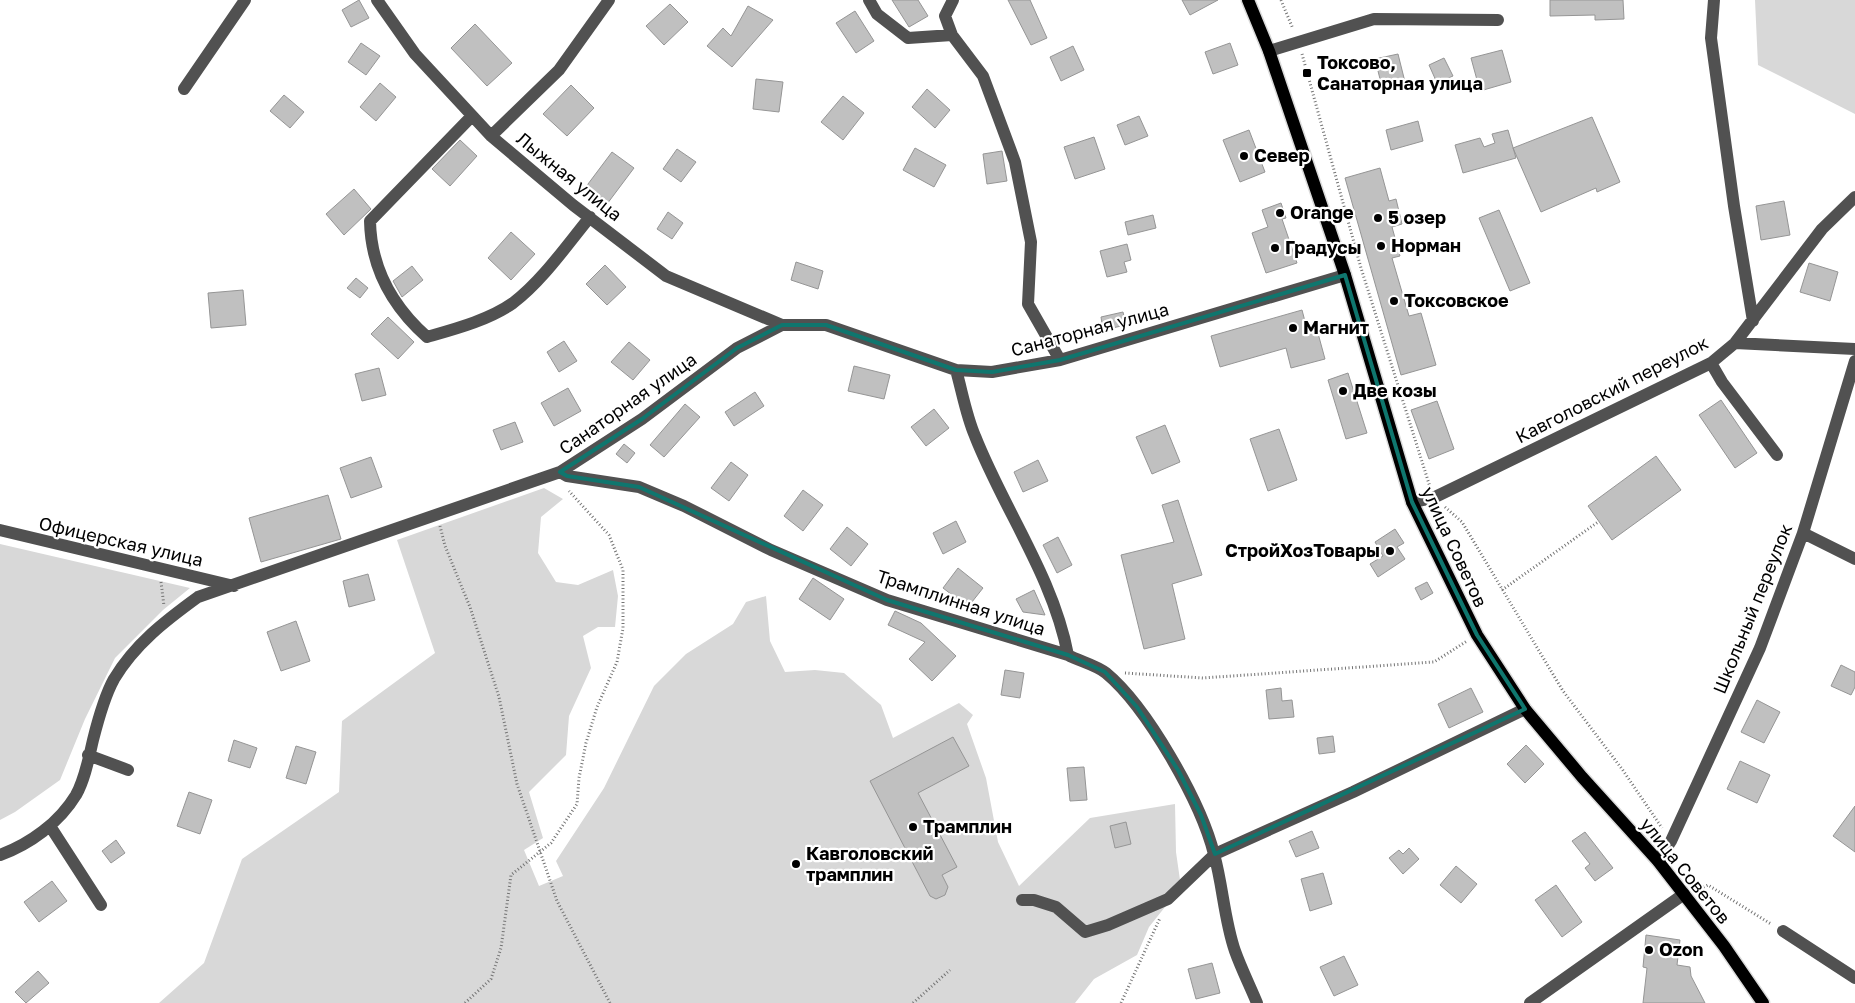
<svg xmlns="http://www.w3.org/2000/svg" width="1855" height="1003" viewBox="0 0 1855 1003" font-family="'Golos Text',sans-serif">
  <rect width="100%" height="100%" fill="#fff"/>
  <path fill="#d8d8d8" d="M1755 0H1855V114L1758 65Z
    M544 488 563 499 541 517 538 553 556 582 578 585 613 570 618 596 615 627H598L583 636 591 668 569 716 566 755 529 792 543 838 524 850 539 886 563 876 556 861 604 788 654 686 686 654 733 624 746 602 766 596 770 641 785 672 815 670 844 673 881 705 893 738 959 703 973 715 967 724 986 778 998 842 1019 886 1090 818 1175 804 1176 852 1181 887 1149 927 1137 955 1094 979 1075 1003H159L204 963 242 859 339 792 342 721 435 653 397 540Z
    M0 544 190 588 163 610 115 658 85 719 60 780 15 812 0 820Z"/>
  <path fill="#c0c0c0" stroke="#959595" d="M359 0 369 18 351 27 342 10Z
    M892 0H918L928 16 909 27Z
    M1008 0H1030L1047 38 1031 45Z
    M1182 0H1218L1190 15Z
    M1550 0H1623L1624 19 1595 20V15L1550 16Z
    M670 4 688 22 664 45 646 26Z
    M748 6 773 20 732 67 707 46 723 28 731 36Z
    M855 11 874 41 856 53 836 23Z
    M475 24 512 63 487 86 451 48Z
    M361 43 380 56 366 75 348 62Z
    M1230 43 1238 65 1213 74 1205 52Z
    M1073 46 1084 70 1061 81 1050 57Z
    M1502 50 1511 82 1480 91 1471 58Z
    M1398 54 1406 86 1383 91 1375 59Z
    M1444 58 1453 76 1437 83 1429 65Z
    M756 79 783 82 779 112 753 109Z
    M380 83 396 97 376 121 360 107Z
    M571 85 594 108 567 136 543 114Z
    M927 89 950 110 935 128 912 107Z
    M284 95 304 112 290 128 270 111Z
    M843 96 864 113 843 140 821 122Z
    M1139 116 1148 136 1125 145 1117 125Z
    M1592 117 1620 182 1597 192 1596 188 1541 212 1513 148Z
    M1418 121 1423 141 1391 150 1386 130Z
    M1249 130 1265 172 1240 182 1223 140Z
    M1508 130 1516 158 1463 173 1455 145 1480 138 1484 147 1495 143 1492 134Z
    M1094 137 1105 169 1075 179 1064 147Z
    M460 140 477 156 450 186 432 169Z
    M915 148 946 165 934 187 903 170Z
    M677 149 696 162 681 182 663 169Z
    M1002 151 1007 181 987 184 983 154Z
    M612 152 634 168 604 208 582 192Z
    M1380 168 1389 201 1396 199 1402 224 1392 227 1400 256 1392 258 1409 316 1421 313 1436 365 1401 375 1345 178Z
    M354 189 371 209 344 235 326 214Z
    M1784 201 1790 235 1761 240 1756 206Z
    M1281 203 1286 218 1282 219 1297 263 1266 273 1252 233 1268 227 1262 210Z
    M1499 210 1530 283 1510 291 1479 218Z
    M668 212 683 223 672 239 657 229Z
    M1153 215 1156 228 1128 235 1125 222Z
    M511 232 535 254 511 280 488 258Z
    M1127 244 1131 260 1124 262 1127 272 1107 277 1100 251Z
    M796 262 823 271 818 289 791 280Z
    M1809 263 1838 272 1830 301 1800 292Z
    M605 265 626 287 607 305 586 284Z
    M412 266 423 280 402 297 393 281Z
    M356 278 368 288 360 298 347 288Z
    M243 290 246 325 211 328 208 293Z
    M1302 310 1307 329 1316 326 1325 359 1291 368 1286 348 1220 367 1211 336Z
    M1123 312 1126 325 1103 330 1101 317Z
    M388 317 414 342 398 359 371 334Z
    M564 341 577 361 559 372 547 352Z
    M629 342 650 360 633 380 611 362Z
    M854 366 890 375 884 399 848 391Z
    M379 368 386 395 362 401 355 374Z
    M1348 373 1367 433 1346 439 1328 380Z
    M568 388 581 411 554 426 541 403Z
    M755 392 764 406 734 426 725 412Z
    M1721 400 1757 453 1735 468 1699 415Z
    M1437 401 1454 449 1429 459 1411 410Z
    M685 404 700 417 664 457 650 445Z
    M934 409 949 428 926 446 911 427Z
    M515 422 523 442 501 450 493 430Z
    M1165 425 1180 462 1152 474 1136 437Z
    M1279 429 1297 480 1268 491 1250 439Z
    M624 444 635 453 627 463 616 454Z
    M1656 456 1681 490 1612 540 1588 506Z
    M371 457 382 487 351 498 340 468Z
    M1038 460 1048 481 1023 492 1014 472Z
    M731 462 748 475 729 501 711 488Z
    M803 490 823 505 803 531 784 516Z
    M328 495 341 539 261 562 249 518Z
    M1178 500 1202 575 1172 584 1185 639 1144 649 1121 555 1174 542 1162 505Z
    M956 521 966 542 943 554 933 533Z
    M847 527 868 544 851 566 830 549Z
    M1395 529 1404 543 1397 547 1405 559 1378 577 1370 564 1383 556 1375 542Z
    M1058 537 1072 565 1057 573 1043 545Z
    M958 568 983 588 968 607 943 588Z
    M368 574 375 600 349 607 343 581Z
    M813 578 844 599 830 620 799 599Z
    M1427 582 1433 593 1421 600 1415 588Z
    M1034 590 1045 615 1023 612 1016 599Z
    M895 611 921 623 956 656 932 681 909 659 925 642 888 625Z
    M296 621 310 661 281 671 267 632Z
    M1841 665 1855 672V687L1851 695 1831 686Z
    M1005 670 1024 673 1020 698 1001 695Z
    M1281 688 1282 701 1292 700 1294 717 1269 719 1266 690Z
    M1471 688 1483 712 1449 728 1438 704Z
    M1757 700 1780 712 1764 743 1741 732Z
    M1333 736 1335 752 1319 754 1317 738Z
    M953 737 969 766 918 793 957 867 942 875 948 887 945 895 936 899 930 896 870 781Z
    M234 740 257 748 250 768 228 761Z
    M1526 745 1544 764 1525 783 1507 764Z
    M296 746 316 752 306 784 286 778Z
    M1740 761 1770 775 1757 803 1727 789Z
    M1084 767 1087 800 1070 801 1067 768Z
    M189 792 212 800 200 834 177 826Z
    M1855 806V852L1833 836Z
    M1126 822 1131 844 1115 848 1110 826Z
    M1312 831 1319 848 1296 857 1289 841Z
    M1585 832 1613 868 1595 881 1585 868 1590 864 1572 841Z
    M116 840 125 853 111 863 102 851Z
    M1409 848 1419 859 1403 874 1389 858 1399 850 1403 854Z
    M1456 866 1477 884 1461 903 1440 885Z
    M1323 873 1332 904 1310 911 1301 879Z
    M52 881 67 901 39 922 24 902Z
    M1556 885 1582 922 1562 937 1535 900Z
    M1646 935 1680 940 1677 965 1690 967 1691 976 1705 1003H1643L1647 968 1643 967Z
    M1344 956 1358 985 1334 996 1320 967Z
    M1212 963 1220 993 1196 999 1188 969Z
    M38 971 49 983 26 1003 15 992Z"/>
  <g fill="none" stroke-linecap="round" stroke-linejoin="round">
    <g stroke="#dbdbdb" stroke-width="15">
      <path id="major" d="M1248 0 1269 51 1345 275 1412 502 1477 635 1525 709 1582 777 1658 861 1724 946 1763 1003"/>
    </g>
    <path stroke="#737373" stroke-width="3" stroke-dasharray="1 2.5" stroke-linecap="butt" d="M1281 0 1293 29
      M1302 54 1361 268 1430 487
      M1445 507 1462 522 1563 691 1622 769 1662 828
      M440 526 445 546 470 607 499 697 517 784 557 901 610 1003
      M161 582 164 606
      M1502 590 1598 522
      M1125 673 1203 678 1434 662 1467 641
      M1697 890 1708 885 1771 924
      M465 1003 491 979 501 948 511 875 551 843 577 804 579 778 586 743 597 707 617 662 623 628V570L609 535 569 491
      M913 1003 950 970
      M1121 1003 1160 918"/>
    <path stroke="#515151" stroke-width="12" d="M377 0 415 54 491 136 573 205 666 276 782 325
      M869 0 877 14 908 38 952 35 983 76 1015 162 1031 242 1028 304 1060 360
      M1714 0 1711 38 1734 206 1753 321
      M952 35 945 16 953 0
      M1269 51 1374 19 1498 20
      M184 89 245 0
      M472 116 370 221C371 269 392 306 427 337 455 329 489 320 513 303 542 281 567 245 590 217
      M491 136 559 70 609 0
      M1735 343 1855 349
      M1711 363 1722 382 1777 455
      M560 472 567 476 639 487 684 506 771 550 887 600 1068 655C1053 576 1004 510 975 436 966 415 962 391 956 370
      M1412 502 1433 498 1711 363 1735 343 1822 229 1855 197
      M0 530 234 586
      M1803 533 1855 559
      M1068 655C1079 661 1096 665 1106 673 1147 707 1201 802 1214 854 1223 886 1224 919 1235 951 1241 968 1250 986 1257 1003
      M88 755 128 770
      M50 826 101 905
      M0 855C30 844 59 823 76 795 85 779 89 757 93 740 98 720 104 697 114 679 135 644 165 621 198 597L560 472 642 419 737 348 782 325H826L956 370 992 372 1060 360 1345 275
      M1658 861 1671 841 1760 648 1803 533 1855 361
      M1022 900H1034L1056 907 1085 932 1108 925 1168 899 1215 854 1353 792 1525 709
      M1783 931 1855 978
      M1530 1003 1684 894"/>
    <use href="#major" stroke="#000" stroke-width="12"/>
  </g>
  <path fill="none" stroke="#0f766e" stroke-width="4" stroke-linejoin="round" d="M1345 275 1412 502 1477 635 1525 709 1215 854 1201 815 1178 770 1137 707 1105 672 1068 655 887 600 639 487 567 476 560 472 642 419 737 348 782 325H826L956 370 992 372 1060 360Z"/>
  <g fill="#000" stroke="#fff" stroke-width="2">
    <rect x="1302" y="68" width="10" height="10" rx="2.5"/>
    <circle cx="1244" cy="156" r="5"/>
    <circle cx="1280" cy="213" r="5"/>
    <circle cx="1378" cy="218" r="5"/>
    <circle cx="1381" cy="246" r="5"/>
    <circle cx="1275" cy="248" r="5"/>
    <circle cx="1394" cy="301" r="5"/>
    <circle cx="1293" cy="328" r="5"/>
    <circle cx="1343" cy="391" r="5"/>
    <circle cx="1390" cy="551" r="5"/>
    <circle cx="913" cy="827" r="5"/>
    <circle cx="796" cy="864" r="5"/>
    <circle cx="1649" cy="950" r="5"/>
  </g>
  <g text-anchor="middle" stroke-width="4.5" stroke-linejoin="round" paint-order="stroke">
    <g font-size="18" font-weight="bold" fill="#000" stroke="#fff" text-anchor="start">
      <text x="1317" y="69">Токсово,<tspan x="1317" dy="21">Санаторная улица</tspan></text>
      <text x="1254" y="162">Север</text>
      <text x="1290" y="219">Orange</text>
      <text x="1388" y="224">5 озер</text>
      <text x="1391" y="252">Норман</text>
      <text x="1285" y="254">Градусы</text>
      <text x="1404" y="307">Токсовское</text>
      <text x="1303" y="334">Магнит</text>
      <text x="1353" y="397">Две козы</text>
      <text x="1380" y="557" text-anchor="end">СтройХозТовары</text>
      <text x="923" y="833">Трамплин</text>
      <text x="806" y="860">Кавголовский<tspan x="806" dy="21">трамплин</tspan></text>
      <text x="1659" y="956">Ozon</text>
    </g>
    <g font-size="18" fill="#000" stroke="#fff">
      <text transform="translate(569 177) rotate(39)" y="6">Лыжная улица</text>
      <text transform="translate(1090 330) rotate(-15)" y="6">Санаторная улица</text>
      <text transform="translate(1612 390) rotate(-27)" y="6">Кавголовский переулок</text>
      <text transform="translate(628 404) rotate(-35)" y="6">Санаторная улица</text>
      <text transform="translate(121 542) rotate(13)" y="6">Офицерская улица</text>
      <text transform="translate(1454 547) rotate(65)" y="6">улица Советов</text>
      <text transform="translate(961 603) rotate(18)" y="6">Трамплинная улица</text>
      <text transform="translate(1753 609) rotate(-68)" y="6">Школьный переулок</text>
      <text transform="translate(1685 871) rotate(51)" y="6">улица Советов</text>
    </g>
  </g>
</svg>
